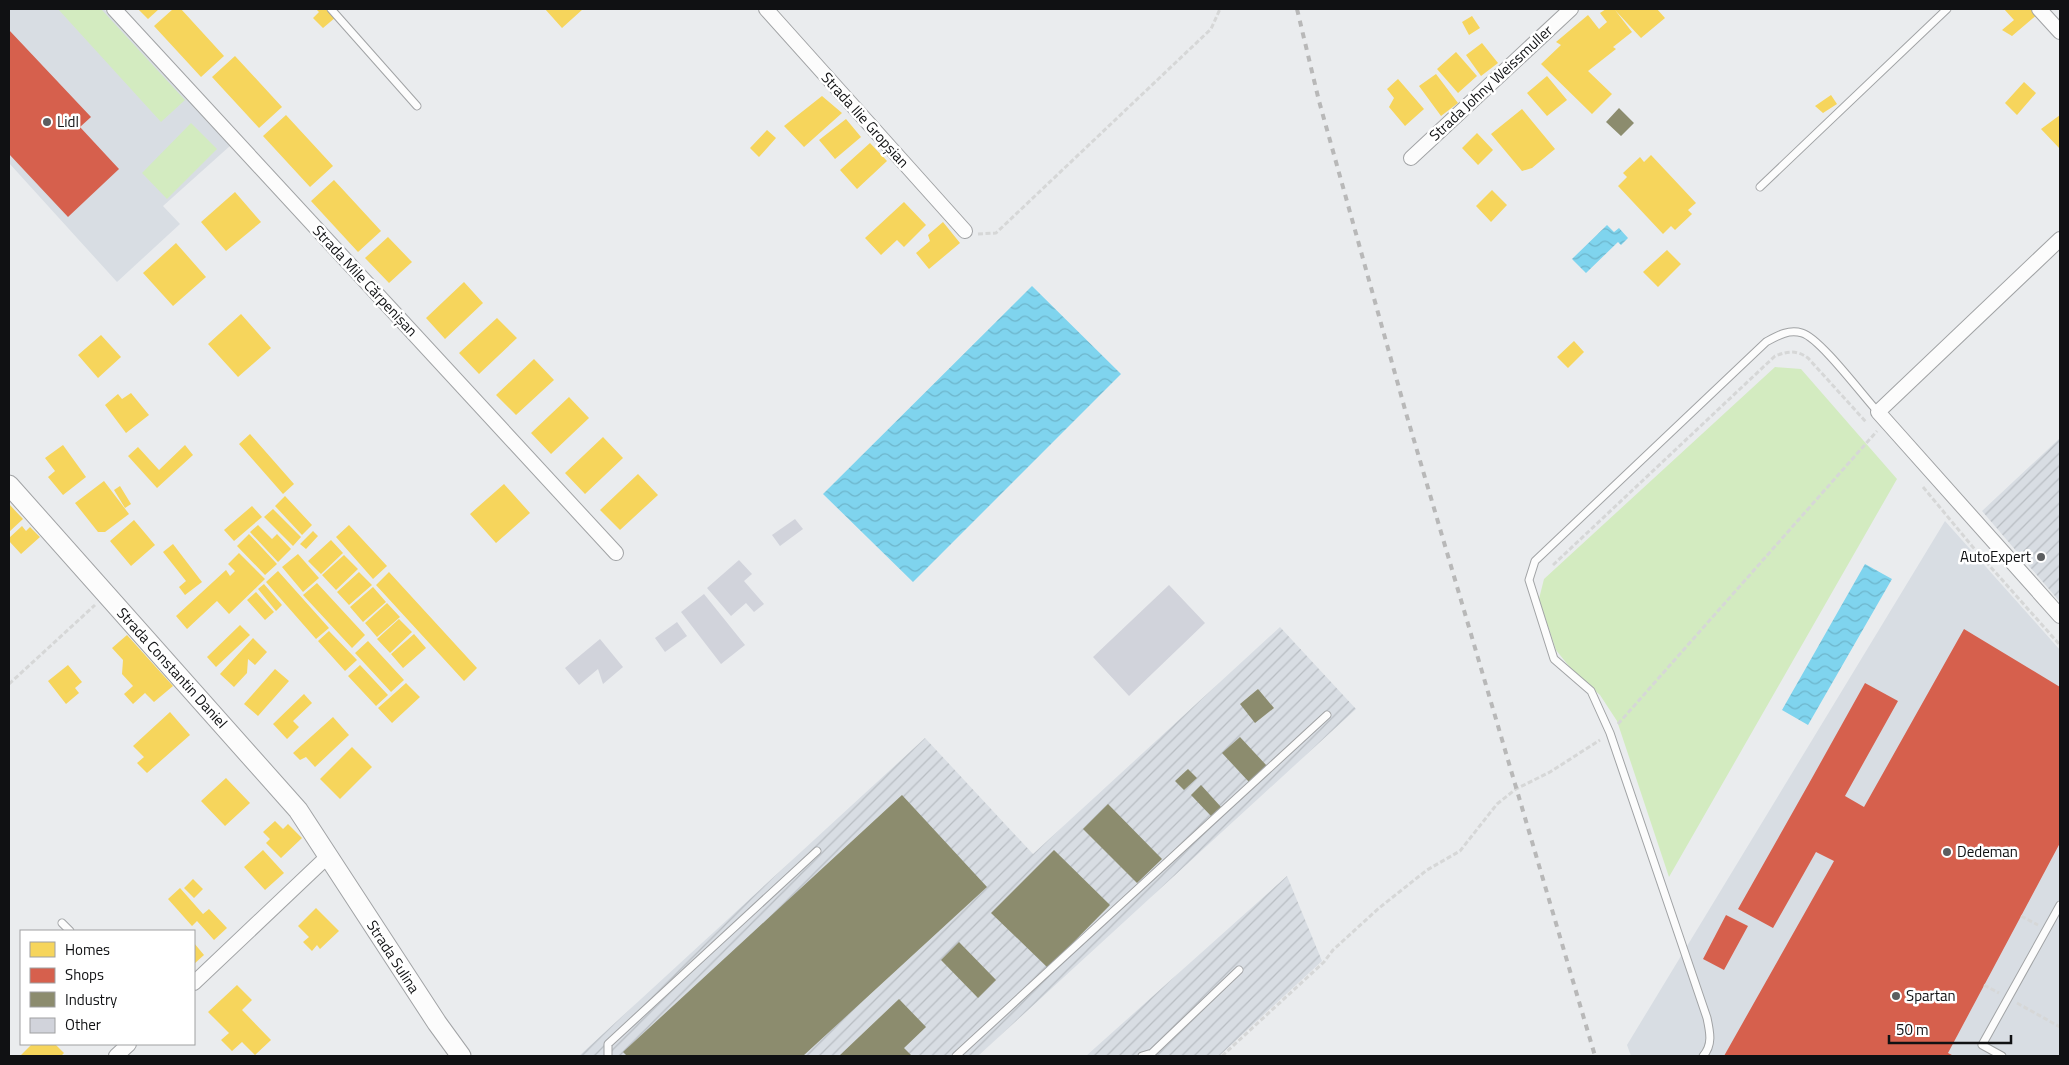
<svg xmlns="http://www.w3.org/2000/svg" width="2069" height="1065" viewBox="0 0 2069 1065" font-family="'Titillium Web',sans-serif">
  <defs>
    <pattern id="industrial-furrows" width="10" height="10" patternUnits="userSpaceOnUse" patternTransform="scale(1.25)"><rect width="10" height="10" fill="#d8dde3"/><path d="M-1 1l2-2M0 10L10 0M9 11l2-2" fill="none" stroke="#b8bdc2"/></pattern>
    <pattern id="water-waves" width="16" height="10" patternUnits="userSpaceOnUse" patternTransform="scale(1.25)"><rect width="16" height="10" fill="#7fd4ee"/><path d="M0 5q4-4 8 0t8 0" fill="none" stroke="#6db5cb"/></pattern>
  </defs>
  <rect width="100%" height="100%" fill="#eaecee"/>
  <path fill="#d8dde3" d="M9 9H104L231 145 163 206 180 224 117 282 9 163Z
    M1945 521 2060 650V1056H1631L1627 1045Z"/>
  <path fill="url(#industrial-furrows)" d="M2060 438V602L1982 511Z
    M1280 627 1356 709 978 1056H579L925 738 1033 854Z
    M1287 876 1322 961 1219 1056H1086Z"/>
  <path fill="#d3ebc0" d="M58 9H101L185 100 161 122Z
    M191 123 217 149 167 199 142 173Z
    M1775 367 1801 369 1897 479 1669 877 1617 721 1600 695 1572 670 1556 650 1539 599 1544 579Z"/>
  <path fill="url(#water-waves)" d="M1607 225 1614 232 1619 228 1628 238 1621 245 1618 242 1586 273 1572 259Z
    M1032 286 1121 374 913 582 823 494Z
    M1865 564 1892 579 1808 725 1782 710Z"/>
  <path fill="#f6d55c" d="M138 9H159L148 19Z
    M173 9H181L224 56 201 77 154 26Z
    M316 9H328L336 17 323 28 313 18 319 12Z
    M545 9H583L562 28Z
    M1606 9H1657L1665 18 1641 38 1615 10 1632 32 1613 47 1616 49 1588 71 1612 94 1592 114 1541 64 1561 45 1556 42 1588 15 1599 29 1607 22 1600 13Z
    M2004 9H2036L2039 13 2012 36 2002 30 2014 20Z
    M1472 16 1480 28 1469 35 1462 22Z
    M1482 43 1498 63 1481 76 1466 55Z
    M1456 52 1477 76 1458 93 1437 69Z
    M235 56 282 107 259 128 212 77Z
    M1436 74 1458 103 1441 116 1419 86Z
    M1547 76 1567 100 1547 116 1527 93Z
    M1398 79 1424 109 1405 126 1389 107 1394 98 1387 89Z
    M2024 82 2036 93 2017 115 2005 103Z
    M1831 95 1837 104 1823 113 1815 106Z
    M822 96 842 113 804 147 784 126Z
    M1522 109 1555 149 1532 168 1522 171 1491 134Z
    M286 115 333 166 310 187 263 136Z
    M2060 115V149L2041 129Z
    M846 119 861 137 835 159 819 140Z
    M767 130 776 138 759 157 750 148Z
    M1477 133 1493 150 1478 165 1462 148Z
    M870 143 887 161 857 189 840 170Z
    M1651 155 1696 203 1688 210 1692 214 1675 230 1671 226 1663 234 1618 186 1627 177 1623 173 1640 157 1644 162Z
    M334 180 381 231 358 252 311 201Z
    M1492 190 1507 205 1491 222 1476 206Z
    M235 192 261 222 226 251 201 222Z
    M904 202 926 225 904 247 897 240 881 255 865 238Z
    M943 222 960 243 929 269 916 253 930 241 928 235Z
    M388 237 412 262 389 283 365 258Z
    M176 243 206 277 173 306 143 273Z
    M1667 250 1681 264 1658 287 1643 272Z
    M464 282 483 303 445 339 426 318Z
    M241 314 271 348 238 377 208 344Z
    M497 318 517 338 479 374 459 353Z
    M101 335 121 357 98 378 78 355Z
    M1574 341 1584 352 1568 368 1557 357Z
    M534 359 554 380 516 415 496 395Z
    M131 393 149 415 126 433 105 405 118 394 122 399Z
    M569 397 589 418 551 454 531 433Z
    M250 434 294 484 283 494 239 444Z
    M603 437 623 458 585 494 565 473Z
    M63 445 86 477 63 495 48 477 55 471 45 458Z
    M185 445 193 455 157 488 128 456 138 447 159 470Z
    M638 474 658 495 620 530 600 510Z
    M104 481 129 514 105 532H98L75 503Z
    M504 484 530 513 496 543 470 514Z
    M120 486 131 504 125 508 114 490Z
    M285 496 312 525 302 535 275 506Z
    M9 504 23 519 9 532Z
    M252 506 262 517 234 541 224 530Z
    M273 509 301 537 293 546 264 517Z
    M134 520 155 545 131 566 110 541Z
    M258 525 272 539 277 534 291 549 278 562 250 532Z
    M349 525 387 566 373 579 336 537Z
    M22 526 26 531 30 527 40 537 21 554 9 541V538Z
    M313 531 318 536 306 549 300 544Z
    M249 534 277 564 265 575 237 546Z
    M331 540 343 553 321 574 308 561Z
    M173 544 202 582 185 595 179 587 186 581 163 552Z
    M239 553 265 579 229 614 217 601 187 629 176 616 226 570 230 576 235 571 228 564Z
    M298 554 319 578 303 592 282 567Z
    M344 555 358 569 336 590 322 575Z
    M278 571 329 628 316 639 266 582Z
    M359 572 372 585 349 605 337 592Z
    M389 572 477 668 464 681 376 585Z
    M317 583 365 635 352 648 303 595Z
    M264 584 282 605 276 611 258 589Z
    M373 587 386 602 363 622 350 607Z
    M256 592 274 612 265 620 247 600Z
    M387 603 400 617 377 637 365 623Z
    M399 619 412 632 390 653 377 639Z
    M240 625 250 635 216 667 207 657Z
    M329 631 357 660 345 671 318 641Z
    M414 634 426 648 403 668 391 654Z
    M127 635 173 686 154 702 145 693 133 704 124 694 133 686 122 674 123 660 112 648Z
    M253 638 267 652 255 665 248 659 247 673 234 687 220 674Z
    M368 641 404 680 391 692 355 653Z
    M68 665 82 682 75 688 79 693 66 704 48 681Z
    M360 665 388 695 376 706 348 676Z
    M275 669 289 681 258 716 244 704Z
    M406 683 420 697 392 723 378 708Z
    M304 694 312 703 293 721 299 727 287 739 273 724Z
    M170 712 190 735 147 773 137 763 144 757 133 746Z
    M333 717 349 735 315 767 306 757 300 760 293 753Z
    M352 747 372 767 340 799 320 779Z
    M226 778 250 803 225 826 201 801Z
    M275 821 283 829 288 824 302 838 281 858 266 843 270 839 263 832Z
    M263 850 284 873 265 890 244 867Z
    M193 879 203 889 194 898 184 888Z
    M180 888 203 914 209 909 227 928 214 940 197 921 192 926 168 899Z
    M316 908 339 931 320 949 317 945 312 951 303 942 309 937 298 926Z
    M194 943 204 955 194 964Z
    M237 985 252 1000 242 1010 271 1040 255 1055 242 1042 232 1051 221 1040 229 1033 208 1012Z
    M32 1044H55L64 1053 61 1056H23L21 1055Z"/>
  <path fill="#d6604d" d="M9 30 91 117 80 127 119 169 68 217 9 154Z
    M1964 629 2060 687V843L1948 1053 1954 1056H1724L1834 861 1816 852 1773 928 1738 909 1812 778 1865 683 1898 701 1845 796 1864 807Z
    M1726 915 1748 926 1724 970 1703 959Z"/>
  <path fill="#8c8c6e" d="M1619 108 1634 123 1621 136 1606 122Z
    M1258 689 1274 708 1255 723 1240 704Z
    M1240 737 1267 766 1249 782 1222 753Z
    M1188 769 1197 778 1184 790 1175 781Z
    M1201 785 1221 807 1211 816 1191 795Z
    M902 795 987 887 803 1056H627L623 1052Z
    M1108 804 1162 859 1137 883 1083 829Z
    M1054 850 1110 905 1048 968 991 913Z
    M959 942 996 980 978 998 941 960Z
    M899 999 926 1027 904 1048 912 1056H839Z"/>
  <path fill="#d1d3db" d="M795 519 803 529 780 546 772 535Z
    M739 560 752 574 744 581 764 604 754 612 746 603 731 616 707 588Z
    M1169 585 1205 623 1129 696 1093 657Z
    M704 594 745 645 721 664 681 612Z
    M677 622 687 636 665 652 655 638Z
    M600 639 623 667 603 684 598 669 579 685 565 668Z"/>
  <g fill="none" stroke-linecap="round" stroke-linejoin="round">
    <g stroke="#a1a3a5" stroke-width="9">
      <path id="lane" d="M331 9 417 106
        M1760 187 1947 9
        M62 923 70 931
        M608 1056V1044L817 851
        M956 1056 1327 715
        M1142 1056 1152 1053 1239 970
        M1703 1056C1713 1045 1710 1032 1707 1018L1610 733 1591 691 1554 659 1529 580 1535 561 1766 342C1777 336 1788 329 1802 333 1820 338 1863 396 1878 412
        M2002 1056 1982 1045 2060 905"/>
    </g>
    <g stroke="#a1a3a5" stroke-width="16">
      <path id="street" d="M114 9 616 553
        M766 9 965 231
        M2039 9 2060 32
        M1411 158 1571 9
        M2060 239 1878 412 2060 616
        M194 983 327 857
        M116 1056 129 1044"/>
    </g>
    <g stroke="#a1a3a5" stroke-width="21">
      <path id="secondary" d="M9 485 298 810 437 1023 461 1056"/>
    </g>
    <path stroke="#d6d7d7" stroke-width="3" stroke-dasharray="5 2.5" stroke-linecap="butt" d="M978 234 996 233 1211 29 1220 9
      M1923 487 1972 546 2060 645
      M1553 565 1775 356C1788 351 1797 350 1808 358L1866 422
      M9 684 95 605
      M1618 724 1877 431
      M2021 916 2038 925
      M1984 985 1999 993
      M2017 1003 2060 1027
      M1222 1056 1324 962 1333 950 1379 908 1427 870 1460 851 1497 804 1516 789 1550 772 1600 740"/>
    <use href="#lane" stroke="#fcfcfc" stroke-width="7"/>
    <use href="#street" stroke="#fcfcfc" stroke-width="14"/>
    <use href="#secondary" stroke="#fcfcfc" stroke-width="19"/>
    <path stroke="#b8b8b8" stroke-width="4" stroke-dasharray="6 6" stroke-linecap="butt" d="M1297 9 1319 101 1406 413 1595 1056"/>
  </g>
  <g fill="#5c5e60" stroke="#fff" stroke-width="2">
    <circle cx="47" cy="122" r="5"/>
    <circle cx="2041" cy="557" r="5"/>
    <circle cx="1947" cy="852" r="5"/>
    <circle cx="1896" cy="996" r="5"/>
  </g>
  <g text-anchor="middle" stroke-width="5" stroke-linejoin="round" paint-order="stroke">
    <g font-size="15" fill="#101113" stroke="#fff">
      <text transform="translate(1491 83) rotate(-43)" y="5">Strada Johny Weissmuller</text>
      <text transform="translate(865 120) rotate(48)" y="5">Strada Ilie Gropșian</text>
      <text transform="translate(365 281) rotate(47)" y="5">Strada Mile Cărpenișan</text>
      <text transform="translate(172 668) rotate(48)" y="5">Strada Constantin Daniel</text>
      <text transform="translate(393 957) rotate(57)" y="5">Strada Sulina</text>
    </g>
    <g font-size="15" fill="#101113" stroke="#fff" text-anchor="start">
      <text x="57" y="127">Lidl</text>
      <text x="2031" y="562" text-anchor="end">AutoExpert</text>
      <text x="1957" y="857">Dedeman</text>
      <text x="1906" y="1001">Spartan</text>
    </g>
  </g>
  <rect width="2069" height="1065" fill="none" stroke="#101113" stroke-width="20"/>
  <rect x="20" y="930" width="175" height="115" fill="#ffffff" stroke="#9fa0a1"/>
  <rect x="30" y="942" width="25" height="15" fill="#f6d55c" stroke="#9fa0a1"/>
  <text x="65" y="955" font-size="15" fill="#101113">Homes</text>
  <rect x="30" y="968" width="25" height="15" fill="#d6604d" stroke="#9fa0a1"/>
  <text x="65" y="980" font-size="15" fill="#101113">Shops</text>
  <rect x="30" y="992" width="25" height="15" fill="#8c8c6e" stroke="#9fa0a1"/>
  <text x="65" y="1005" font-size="15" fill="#101113">Industry</text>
  <rect x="30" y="1018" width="25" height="15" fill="#d1d3db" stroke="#9fa0a1"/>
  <text x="65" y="1030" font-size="15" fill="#101113">Other</text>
  <path d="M1889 1035v8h122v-8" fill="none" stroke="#101113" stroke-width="2.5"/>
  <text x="1896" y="1035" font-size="15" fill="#101113" stroke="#ffffff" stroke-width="4" paint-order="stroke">50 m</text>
</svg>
